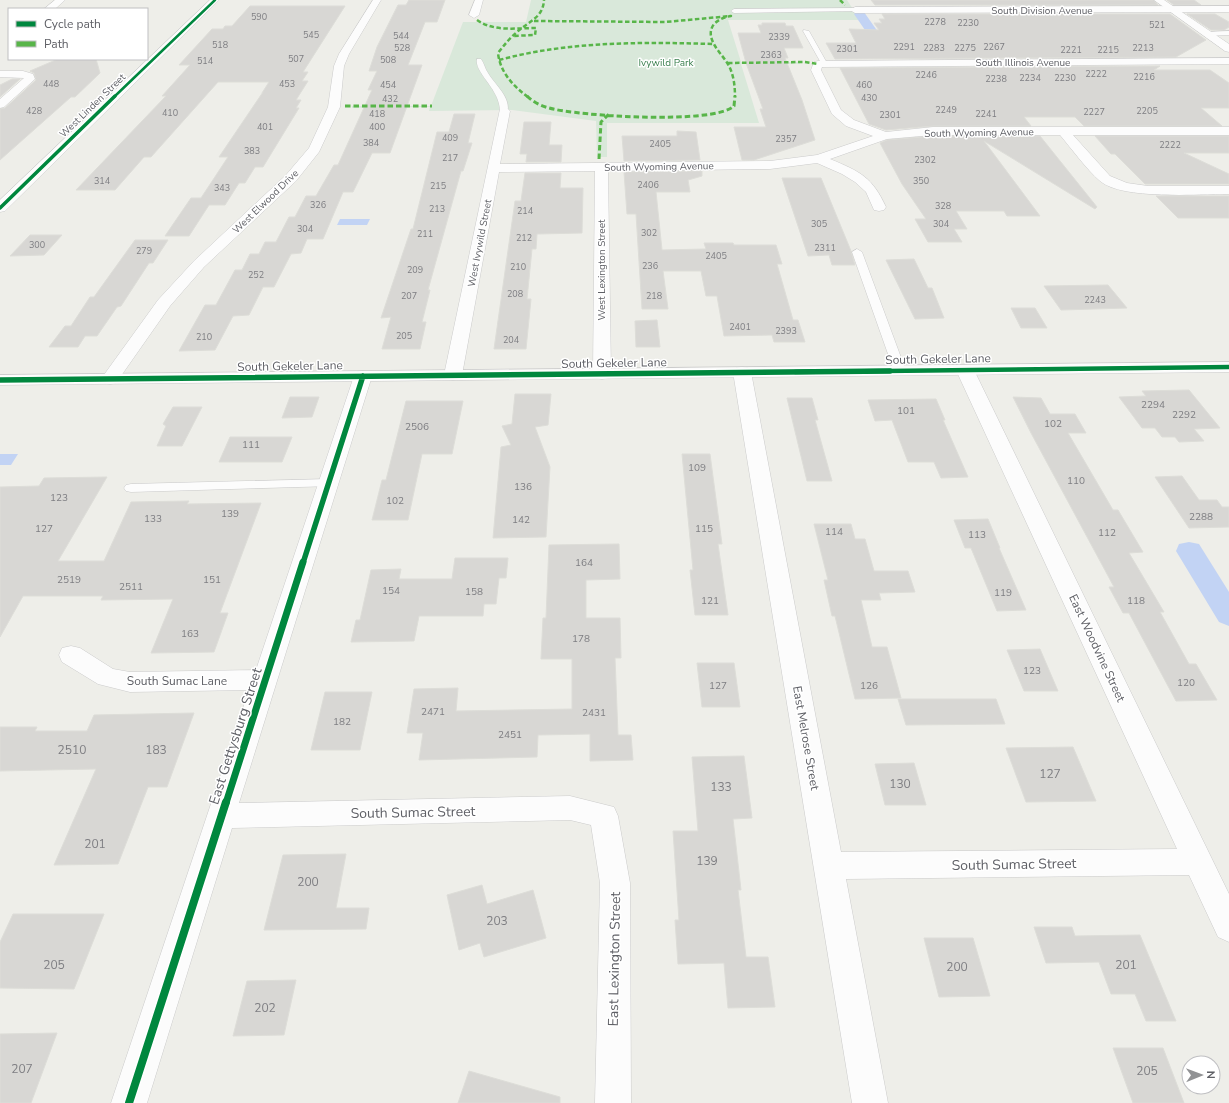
<svg xmlns="http://www.w3.org/2000/svg" width="1229" height="1103" viewBox="0 0 1229 1103" font-family="'Nunito Sans',sans-serif">
  <rect width="100%" height="100%" fill="#eeeee9"/>
  <path fill="#d9e8da" d="M531 0H847L860 20H728L741 62H800V64H741L759 123H607V157H597L596 121 512 110 429 111 430 107 352 108V106H431L463 22H526Z"/>
  <path fill="#c2d3f4" d="M340 219H370L367 225H337Z
    M0 454H18L11 465H0Z"/>
  <g fill="none" stroke-linecap="round" stroke-linejoin="round">
    <path fill="#c2d3f4" fill-rule="evenodd" d="M860 11 864 12 892 52 890 55H882L880 52 854 14 856 12Z
      M1189 542 1199 544 1229 592V626L1219 622 1176 551 1179 544Z"/>
  </g>
  <path fill="#d8d7d4" stroke="#ddddd8" d="M409 0H445L437 22H425L408 65H422L390 153H372L353 192H343L323 239H307L301 253 291 254 274 287H263L249 315 233 316 215 350 179 351 205 305H216L235 270H242L250 254H259L265 242H276L289 217H295L306 196H316L334 165H338L372 90H368L377 71H369L377 47 398 5H406Z
    M871 0H1153L1158 5H875Z
    M1167 0H1194L1201 5H1174Z
    M250 6H345L303 72H308L302 81H308L296 100H301L296 108H299L263 167H255L245 183H239L225 205H209L189 236H165L191 198H201L228 157H219L263 92 262 93 269 82H218L151 157H144L115 190H76L166 96H162L190 65H179L212 29H223L225 26H232Z
    M882 14H1170L1206 40 1176 57 835 59 826 43H856L849 29 879 30 874 23H882L879 19H885Z
    M1187 14H1215L1229 22V27L1224 30H1211Z
    M762 23H785L786 26H793L803 48H784L788 58H785L802 100 815 140 754 160H742L734 127H766L760 109H763L746 63 738 33H761L758 25H762Z
    M58 59H96L100 73 75 97H71L0 160V109L5 108 36 80 34 73 30 71Z
    M1160 66 1154 70H1210L1229 83V108H1201L1222 126H1084L1075 117H1024L1031 126H933L886 130 869 124 840 68Z
    M12 79H20L0 97V85Z
    M454 114H475L468 143H472L463 171H461L428 290H430L422 322H426L420 349H382L391 317 381 318 411 229H413L437 132H449Z
    M524 122H551L549 145H562L561 162H526L527 154H520Z
    M677 131 696 132 700 160 624 161 622 136H677Z
    M933 136H1040L1097 207 1095 209 984 141 1040 216H1007L1004 211H956L967 229H954L962 242H928L915 219H926L902 184 880 143 887 140Z
    M1095 136H1229V153H1184L1229 174V184H1145L1115 154H1111Z
    M702 171V176L688 180 690 192H656L662 250 706 249 704 243H733L734 245H776L782 264H777L793 320H798L805 342H774L772 335 724 336 717 296H706L701 271H663L668 309H642L636 214H627L624 172Z
    M525 173H561L560 188H583L582 233 537 234 536 249H532L527 299H531L526 349H494L515 201H521Z
    M782 178H821L851 251 855 265H832L829 255 808 256Z
    M1156 196H1229V218H1178Z
    M30 235H62L44 255 10 256Z
    M135 240H168L153 263H149L121 306 117 307 97 336H85L78 347H49L65 326H71L90 297H94Z
    M914 259 928 288H932L944 318 915 319 886 260Z
    M1108 285 1127 308 1061 310 1044 286Z
    M1011 308H1035L1047 328H1021Z
    M657 320 660 347H636L635 321Z
    M1189 390 1220 428 1194 429 1204 441 1179 442 1175 437H1162L1155 428H1142L1119 397 1146 396 1142 391Z
    M515 394H551L548 425 535 427 550 467 546 537 493 538 501 447 511 445 502 426 512 424Z
    M290 397H319L312 417 282 418Z
    M1013 397 1041 398 1050 414H1075L1086 433H1068L1113 510H1118L1143 552 1129 553 1164 612H1160L1189 664H1196L1217 700 1176 701 1129 613H1123L1109 587H1114L1031 433Z
    M787 398H812L818 420H815L832 481H807Z
    M936 399 945 420H943L968 477 941 478 934 462H908L892 420 875 421 868 400Z
    M406 401H463L452 454H422L408 520H372L382 480H386Z
    M173 407H202L182 446H157L166 426 163 424Z
    M230 437H292L282 462H219Z
    M682 454H710L722 544H718L728 615H695L690 570H693Z
    M1182 476 1199 500H1217L1222 507H1229V527L1189 528 1155 477Z
    M107 477 58 561H104L131 502 189 501 187 504 261 503 220 613H228L214 652 151 653 173 599 101 600 103 596H23L0 637V487L39 486 44 478Z
    M988 519 1000 548H999L1026 610 997 611 971 548H965L954 520Z
    M814 524H851L855 539H865L874 571H908L915 592 879 593 881 600H861L872 647H887L901 698 855 699 835 616H832L824 580H828Z
    M619 544 620 579 586 580V618H620L621 658H615L618 735H631L633 760 590 761V734L538 735 537 757 419 760 423 733H407L414 689 458 688 456 711 572 709V659H541L543 618H546L549 545Z
    M455 558H508L506 578H499L496 604H484L483 616H419L414 641 351 642 356 620H360L371 570 401 569 399 579H452Z
    M1040 649 1058 691H1024L1007 650Z
    M697 663H734L740 707H702Z
    M325 692H372L360 750H311Z
    M898 699H996L1005 724 906 725Z
    M194 713 167 787H148L118 864 54 865 96 769 0 771V727H37L35 731H87L94 715Z
    M1073 747 1096 801 1026 802 1006 748Z
    M744 756 752 818 733 819 741 890H738L746 957H768L775 1007 728 1008 724 963 678 964 675 920H679L673 831H698L692 757Z
    M914 763 926 805H885L875 764Z
    M346 854 336 908H369L366 929 264 930 283 855Z
    M482 885 487 904 533 890 546 938 484 957 480 943 459 950 447 895Z
    M13 914H104L74 989 0 988V942Z
    M1034 927H1072L1075 936 1140 935 1176 1021H1146L1135 994H1111L1099 962 1046 963Z
    M924 938H973L990 996 939 997Z
    M296 980 284 1035 233 1036 247 981Z
    M57 1033 31 1103H0V1034Z
    M1113 1048H1163L1184 1103H1133Z
    M469 1071 560 1097V1103H458Z"/>
  <g fill="none" stroke-linecap="round" stroke-linejoin="round">
    <g stroke="#cbcbcb" stroke-width="1">
      <path id="service" d="M855 8 857 9V11L734 13 731 11 734 9Z
        M804 30 809 31 827 63 826 64 821 63 803 31Z
        M1229 31V35L1207 36 1204 34 1207 32Z
        M477 59H481C484 63 485 69 488 73 495 85 512 98 507 113H504L500 111C500 89 474 73 477 59Z
        M857 249 862 252 906 371 904 373H896L894 371 852 252Z
        M329 479 334 480 335 483 334 486 131 492 126 491 124 488 126 485 131 484Z"/>
    </g>
    <g stroke="#cbcbcb" stroke-width="1">
      <path id="minor" d="M55 0H65L55 9H44Z
        M373 0H381L349 54 344 66 340 107 319 152 296 181 204 267 170 306 116 383 110 384 104 383 101 379 158 300 194 261 286 175 309 148 328 107 334 66 339 54Z
        M475 0H483L479 15 474 18 469 15Z
        M1229 6V12L855 13 850 10 855 7Z
        M1229 58V64L822 67 821 70 841 110 854 120 886 132 933 127H1229V135H1073L1110 176 1127 183 1148 186H1229V194C1199 194 1122 200 1100 181 1087 170 1071 148 1060 135H933L887 139 830 159C861 172 872 177 886 207L884 210 879 211 874 210 866 192 855 182 842 174 817 163 770 169 608 171 611 374 608 378 602 379 596 378 593 374 595 171 499 172 462 375 459 379 453 380 447 379 444 375 500 109H508L510 111 500 164 770 161 817 155 873 136 846 126 832 114 811 70 814 62 818 61Z
        M0 71H23L33 74 35 79 4 107 0 108V99L24 78 0 77Z
        M965 365 971 366 974 370 1229 894V942L1218 937 1189 875 846 879 888 1103H852L733 372 736 368 742 367 748 368 751 372 841 852 1177 849 956 370 959 366Z
        M363 371 369 372 372 376 239 803 570 796 614 807 618 816 630 883 631 1103H595L600 883 591 825 570 820 232 828 147 1103H111L249 690 130 692 98 684 62 662 59 655 62 648 71 646 80 648 113 669 130 672 256 670 354 376 357 372Z"/>
    </g>
    <g stroke="#cbcbcb" stroke-width="1">
      <path id="tertiary" d="M210 0H219L5 211 0 212V200Z
        M1154 0H1164L1229 44V52L1225 51Z
        M1229 362V372L0 385V375Z"/>
    </g>
    <use href="#service" fill="#fcfcfc" fill-rule="evenodd"/>
    <use href="#minor" fill="#fcfcfc" fill-rule="evenodd"/>
    <use href="#tertiary" fill="#fcfcfc" fill-rule="evenodd"/>
    <path stroke="#58b549" stroke-width="2.5" stroke-dasharray="4.5 2.5" stroke-linecap="butt" d="M840 0 845 5
      M477 20C494 32 516 28 536 28L535 35 512 36
      M534 21 665 22 731 16C725 17 719 19 714 24 703 39 723 54 729 66 734 76 735 87 735 97
      M499 60C570 41 641 42 714 44
      M728 63 805 62 818 64
      M528 97C513 86 500 72 498 53 504 45 510 38 517 32 529 21 543 18 544 0"/>
    <path stroke="#58b549" stroke-width="3" stroke-dasharray="5.5 3" stroke-linecap="butt" d="M527 96C533 102 541 106 549 108 577 116 714 125 734 106L735 96
      M345 106H432
      M599 159 601 122 609 114"/>
    <g stroke="#fff" stroke-width="3.5">
      <path id="cycleway-far5" d="M114 97 215 0"/>
    </g>
    <g stroke="#fff" stroke-width="5">
      <path id="cycleway-far4" d="M0 208 115 96"/>
    </g>
    <g stroke="#fff" stroke-width="6">
      <path id="cycleway-far3" d="M795 372 1229 367"/>
    </g>
    <g stroke="#fff" stroke-width="8">
      <path id="cycleway-far2" d="M0 380 890 371
        M303 563 363 376"/>
    </g>
    <g stroke="#fff" stroke-width="10">
      <path id="cycleway-far1" d="M226 803 303 562"/>
    </g>
    <g stroke="#fff" stroke-width="11">
      <path id="cycleway" d="M129 1103 226 802"/>
    </g>
    <use href="#cycleway-far5" stroke="#00873e" stroke-width="2.5"/>
    <use href="#cycleway-far4" stroke="#00873e" stroke-width="3.5"/>
    <use href="#cycleway-far3" stroke="#00873e" stroke-width="4.5"/>
    <use href="#cycleway-far2" stroke="#00873e" stroke-width="5.5"/>
    <use href="#cycleway-far1" stroke="#00873e" stroke-width="7"/>
    <use href="#cycleway" stroke="#00873e" stroke-width="8"/>
  </g>
  <g text-anchor="middle" stroke-width="3" stroke-linejoin="round" paint-order="stroke">
    <g font-size="9" fill="#7e7e82">
      <text x="259" y="20">590</text>
      <text x="935" y="25">2278</text>
      <text x="968" y="26">2230</text>
      <text x="1157" y="28">521</text>
      <text x="311" y="38">545</text>
      <text x="401" y="39">544</text>
      <text x="779" y="40">2339</text>
      <text x="220" y="48">518</text>
      <text x="904" y="50">2291</text>
      <text x="994" y="50">2267</text>
      <text x="402" y="51">528</text>
      <text x="934" y="51">2283</text>
      <text x="965" y="51">2275</text>
      <text x="1143" y="51">2213</text>
      <text x="847" y="52">2301</text>
      <text x="1071" y="53">2221</text>
      <text x="1108" y="53">2215</text>
      <text x="771" y="58">2363</text>
      <text x="296" y="62">507</text>
      <text x="388" y="63">508</text>
      <text x="205" y="64">514</text>
      <text x="1096" y="77">2222</text>
      <text x="926" y="78">2246</text>
      <text x="1144" y="80">2216</text>
      <text x="1030" y="81">2234</text>
      <text x="1065" y="81">2230</text>
      <text x="996" y="82">2238</text>
      <text x="51" y="87">448</text>
      <text x="287" y="87">453</text>
      <text x="388" y="88">454</text>
      <text x="864" y="88">460</text>
      <text x="869" y="101">430</text>
      <text x="390" y="102">432</text>
      <text x="946" y="113">2249</text>
      <text x="34" y="114">428</text>
      <text x="1147" y="114">2205</text>
      <text x="1094" y="115">2227</text>
      <text x="170" y="116">410</text>
      <text x="377" y="117">418</text>
      <text x="986" y="117">2241</text>
      <text x="890" y="118">2301</text>
      <text x="265" y="130">401</text>
      <text x="377" y="130">400</text>
      <text x="450" y="141">409</text>
      <text x="786" y="142">2357</text>
      <text x="371" y="146">384</text>
      <text x="660" y="147">2405</text>
      <text x="1170" y="148">2222</text>
      <text x="252" y="154">383</text>
      <text x="450" y="161">217</text>
      <text x="925" y="163">2302</text>
      <text x="102" y="184">314</text>
      <text x="921" y="184">350</text>
      <text x="648" y="188">2406</text>
      <text x="438" y="189">215</text>
      <text x="222" y="191">343</text>
      <text x="318" y="208">326</text>
      <text x="943" y="209">328</text>
      <text x="437" y="212">213</text>
      <text x="525" y="214">214</text>
      <text x="819" y="227">305</text>
      <text x="941" y="227">304</text>
      <text x="305" y="232">304</text>
      <text x="649" y="236">302</text>
      <text x="425" y="237">211</text>
      <text x="524" y="241">212</text>
      <text x="37" y="248">300</text>
      <text x="825" y="251">2311</text>
      <text x="144" y="254">279</text>
      <text x="716" y="259">2405</text>
      <text x="650" y="269">236</text>
      <text x="518" y="270">210</text>
      <text x="415" y="273">209</text>
      <text x="256" y="278">252</text>
      <text x="515" y="297">208</text>
      <text x="409" y="299">207</text>
      <text x="654" y="299">218</text>
      <text x="1095" y="303">2243</text>
      <text x="740" y="330">2401</text>
      <text x="786" y="334">2393</text>
      <text x="404" y="339">205</text>
      <text x="204" y="340">210</text>
      <text x="511" y="343">204</text>
    </g>
    <g font-size="10" fill="#5f6066" stroke="#fff">
      <text x="1042" y="14">South Division Avenue</text>
      <text x="1023" y="66">South Illinois Avenue</text>
      <text transform="translate(92 105) rotate(-44)" y="4">West Linden Street</text>
      <text transform="translate(979 132) rotate(-1)" y="4">South Wyoming Avenue</text>
      <text transform="translate(659 166) rotate(-1)" y="4">South Wyoming Avenue</text>
      <text transform="translate(265 201) rotate(-44)" y="4">West Elwood Drive</text>
      <text transform="translate(479 243) rotate(-79)" y="4">West Ivywild Street</text>
      <text transform="translate(601 270) rotate(-90)" y="4">West Lexington Street</text>
    </g>
    <g font-size="10" fill="#3c8050" stroke="#fff">
      <text x="666" y="66">Ivywild Park</text>
    </g>
    <g font-size="10" fill="#7e7e82">
      <text x="1153" y="408">2294</text>
      <text x="906" y="414">101</text>
      <text x="1184" y="418">2292</text>
      <text x="1053" y="427">102</text>
      <text x="417" y="430">2506</text>
      <text x="251" y="448">111</text>
      <text x="697" y="471">109</text>
      <text x="1076" y="484">110</text>
      <text x="523" y="490">136</text>
      <text x="59" y="501">123</text>
      <text x="395" y="504">102</text>
      <text x="230" y="517">139</text>
      <text x="1201" y="520">2288</text>
      <text x="153" y="522">133</text>
      <text x="521" y="523">142</text>
      <text x="44" y="532">127</text>
      <text x="704" y="532">115</text>
      <text x="834" y="535">114</text>
      <text x="1107" y="536">112</text>
      <text x="977" y="538">113</text>
      <text x="584" y="566">164</text>
      <text x="69" y="583">2519</text>
      <text x="212" y="583">151</text>
      <text x="131" y="590">2511</text>
      <text x="391" y="594">154</text>
      <text x="474" y="595">158</text>
      <text x="1003" y="596">119</text>
      <text x="710" y="604">121</text>
      <text x="1136" y="604">118</text>
      <text x="190" y="637">163</text>
      <text x="581" y="642">178</text>
      <text x="1032" y="674">123</text>
      <text x="1186" y="686">120</text>
      <text x="718" y="689">127</text>
      <text x="869" y="689">126</text>
      <text x="433" y="715">2471</text>
      <text x="594" y="716">2431</text>
      <text x="342" y="725">182</text>
      <text x="510" y="738">2451</text>
    </g>
    <g font-size="12" fill="#5f6066" stroke="#fff">
      <text transform="translate(938 359) rotate(-1)" y="4">South Gekeler Lane</text>
      <text transform="translate(614 363) rotate(-1)" y="4">South Gekeler Lane</text>
      <text transform="translate(290 366) rotate(-1)" y="4">South Gekeler Lane</text>
      <text transform="translate(1097 648) rotate(65)" y="4">East Woodvine Street</text>
      <text x="177" y="685">South Sumac Lane</text>
      <text transform="translate(806 738) rotate(80)" y="4">East Melrose Street</text>
    </g>
    <g font-size="12" fill="#7e7e82">
      <text x="72" y="754">2510</text>
      <text x="156" y="754">183</text>
      <text x="1050" y="778">127</text>
      <text x="900" y="788">130</text>
      <text x="721" y="791">133</text>
      <text x="95" y="848">201</text>
      <text x="707" y="865">139</text>
      <text x="308" y="886">200</text>
      <text x="497" y="925">203</text>
      <text x="54" y="969">205</text>
      <text x="1126" y="969">201</text>
      <text x="957" y="971">200</text>
      <text x="265" y="1012">202</text>
      <text x="22" y="1073">207</text>
      <text x="1147" y="1075">205</text>
    </g>
    <g font-size="14" fill="#5f6066" stroke="#fff">
      <text transform="translate(235 736) rotate(-72)" y="5">East Gettysburg Street</text>
      <text transform="translate(413 812) rotate(-1)" y="5">South Sumac Street</text>
      <text transform="translate(1014 864) rotate(-1)" y="5">South Sumac Street</text>
      <text transform="translate(614 959) rotate(-89)" y="5">East Lexington Street</text>
    </g>
  </g>
  <rect x="8" y="8" width="140" height="52" fill="#ffffff" stroke="#bfbfc2"/>
  <rect x="16" y="21" width="20" height="6" fill="#00873e" stroke="#bfbfc2"/>
  <text x="44" y="28" font-size="12" fill="#5f6066">Cycle path</text>
  <rect x="16" y="41" width="20" height="6" fill="#58b549" stroke="#bfbfc2"/>
  <text x="44" y="48" font-size="12" fill="#5f6066">Path</text>
  <g transform="translate(1201 1075) rotate(89)"><circle r="19" fill="#ffffff" stroke="#bfbfc2"/>
  <path d="M0-3L7 15L0 10L-7 15Z" fill="#919294"/>
  <text y="-6" font-size="11" font-weight="bold" text-anchor="middle" fill="#5f6066">N</text>
  </g>
</svg>
